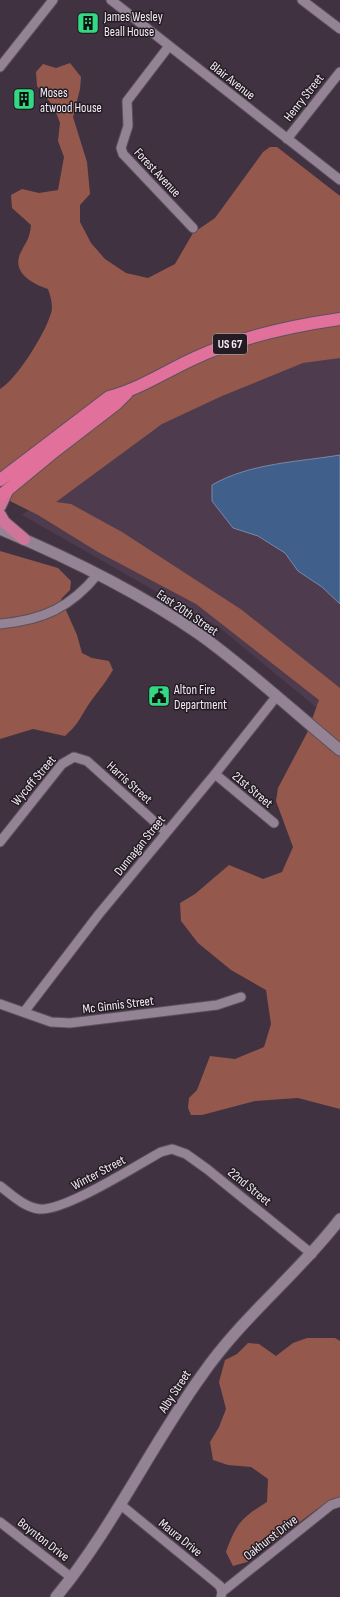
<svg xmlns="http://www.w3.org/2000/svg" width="340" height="1597" viewBox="0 0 340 1597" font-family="'Sofia Sans Condensed',sans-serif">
  <rect width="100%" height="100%" fill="#413241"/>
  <path fill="#4e3b4e" d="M340 350V727L220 628 22 515 160 415 318 352Z"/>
  <path fill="#94594c" d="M70 63 81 77 80 89 73 117 87 162 90 194 80 205V222L91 243 105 259 126 273 148 278 175 264 193 233 215 218 263 152 270 147H277L340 196V358L303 363 222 396 162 424 56 502 71 504 122 532 242 610 340 688V1109L298 1098 255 1101 202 1115H191L188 1108 189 1098 197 1090 210 1056 235 1059 264 1047 271 1024 266 990 231 970 198 943 181 921 180 903 195 894 229 865 263 879 282 872 293 847 276 801 278 788 307 733 319 700 196 604 98 552 38 515 0 496V389C17 379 44 335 50 316 54 307 51 298 48 289 34 284 12 274 20 254 25 243 30 239 31 225L12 208 11 195 22 189 39 193 58 190 64 157 58 141 60 123 54 107 37 86 36 72 43 64 56 68Z
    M0 551 58 568 71 581 70 590 61 599 77 635 82 653 92 658 109 661 113 670C106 682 99 690 91 701 81 715 80 723 65 736L33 729 0 739Z
    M307 1338H335L340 1341V1498L317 1509 247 1562 233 1566 226 1552C236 1524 241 1518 267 1502L268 1479 251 1467 228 1465 213 1460 210 1442 219 1427 226 1409 219 1382 225 1360 237 1354 248 1343 259 1344 276 1356 293 1343Z"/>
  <path fill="#405f8b" stroke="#7689aa" d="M340 455V604L322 587 298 571 285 553 258 536 233 528 212 501V485C250 463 298 462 340 455Z"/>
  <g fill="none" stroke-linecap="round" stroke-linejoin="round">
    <g stroke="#5c505d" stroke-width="11">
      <path id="minor" d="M111 0 340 180
        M302 0 340 29
        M169 46 127 101 128 126 121 148 123 154 193 228
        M0 67 53 0
        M287 139 340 72
        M0 624C43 620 70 608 98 574
        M215 774 274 823
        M0 842 62 764 74 757 87 761 166 832
        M0 1004 51 1022 70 1023 217 1005 241 997
        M24 1012 99 914 215 774 276 697
        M0 1186C12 1195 24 1207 39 1209 64 1212 137 1165 161 1152L172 1149 186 1154 207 1169 312 1254
        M121 1505 214 1581 220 1586 222 1592
        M0 1522 72 1578
        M221 1597 222 1592 331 1505 340 1502"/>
    </g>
    <g stroke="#5c505d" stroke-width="13">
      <path id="tertiary" d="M0 529C69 558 137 591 199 634 248 669 293 711 340 750
        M56 1597C113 1528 150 1447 202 1375 242 1317 297 1275 340 1219"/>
    </g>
    <g stroke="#5c505d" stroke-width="14">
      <path id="primary" d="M0 506 7 491
        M0 515 4 522 24 539"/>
    </g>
    <g stroke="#5c505d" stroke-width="14">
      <path id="trunk" d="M0 480 109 397C140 389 166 371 195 358 240 337 291 326 340 319
        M0 496 51 454 116 404 127 393"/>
    </g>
    <use href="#minor" stroke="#948394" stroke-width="9"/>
    <use href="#tertiary" stroke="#948394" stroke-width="11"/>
    <use href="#primary" stroke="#ce7599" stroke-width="12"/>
    <use href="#trunk" stroke="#e1709b" stroke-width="12"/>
  </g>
  <defs>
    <g id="building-square" transform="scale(1.15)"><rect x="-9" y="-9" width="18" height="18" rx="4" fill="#32d882" stroke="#231c23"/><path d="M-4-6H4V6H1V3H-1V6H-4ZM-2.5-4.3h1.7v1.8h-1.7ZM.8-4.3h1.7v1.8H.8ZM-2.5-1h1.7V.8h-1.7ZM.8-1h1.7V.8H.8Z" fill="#111"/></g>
    <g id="civic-square" transform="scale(1.15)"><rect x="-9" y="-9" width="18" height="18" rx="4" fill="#32d882" stroke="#231c23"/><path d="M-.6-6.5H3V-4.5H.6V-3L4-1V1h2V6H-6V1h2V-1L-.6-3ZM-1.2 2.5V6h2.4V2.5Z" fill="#111"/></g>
  </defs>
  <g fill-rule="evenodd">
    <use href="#building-square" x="88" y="23"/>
    <use href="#building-square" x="24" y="99"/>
    <use href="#civic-square" x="159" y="696"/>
  </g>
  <g text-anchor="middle" stroke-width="3" stroke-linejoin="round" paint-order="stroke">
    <rect fill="#231c23" stroke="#b5adb5" stroke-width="1" x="213" y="334" width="34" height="20" rx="3"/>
    <g font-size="12" font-weight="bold" fill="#f4ebf4">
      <text x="230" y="348">US 67</text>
    </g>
    <g font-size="13" fill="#f4ebf4" stroke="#231c23" text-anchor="start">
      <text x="104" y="21">James Wesley<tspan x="104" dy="15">Beall House</tspan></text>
      <text x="40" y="97">Moses<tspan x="40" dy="15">atwood House</tspan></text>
      <text x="174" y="694">Alton Fire<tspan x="174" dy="15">Department</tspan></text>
    </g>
    <g font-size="13" fill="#f4ebf4" stroke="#231c23">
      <text transform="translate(233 80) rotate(38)" y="5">Blair Avenue</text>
      <text transform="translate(303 97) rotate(-52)" y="5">Henry Street</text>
      <text transform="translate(158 172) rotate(47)" y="5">Forest Avenue</text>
      <text transform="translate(188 612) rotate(34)" y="5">East 20th Street</text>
      <text transform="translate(33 780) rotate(-50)" y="5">Wycoff Street</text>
      <text transform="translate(130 782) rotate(42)" y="5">Harris Street</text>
      <text transform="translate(253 789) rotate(40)" y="5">21st Street</text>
      <text transform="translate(139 845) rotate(-51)" y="5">Dunnagan Street</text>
      <text transform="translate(118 1004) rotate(-7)" y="5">Mc Ginnis Street</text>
      <text transform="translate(98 1172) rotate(-28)" y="5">Winter Street</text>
      <text transform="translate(250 1186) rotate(39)" y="5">22nd Street</text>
      <text transform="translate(174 1391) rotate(-57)" y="5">Alby Street</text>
      <text transform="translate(181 1537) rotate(39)" y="5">Maura Drive</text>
      <text transform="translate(270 1537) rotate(-38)" y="5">Oakhurst Drive</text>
      <text transform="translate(44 1539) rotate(38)" y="5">Boynton Drive</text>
    </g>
  </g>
</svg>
